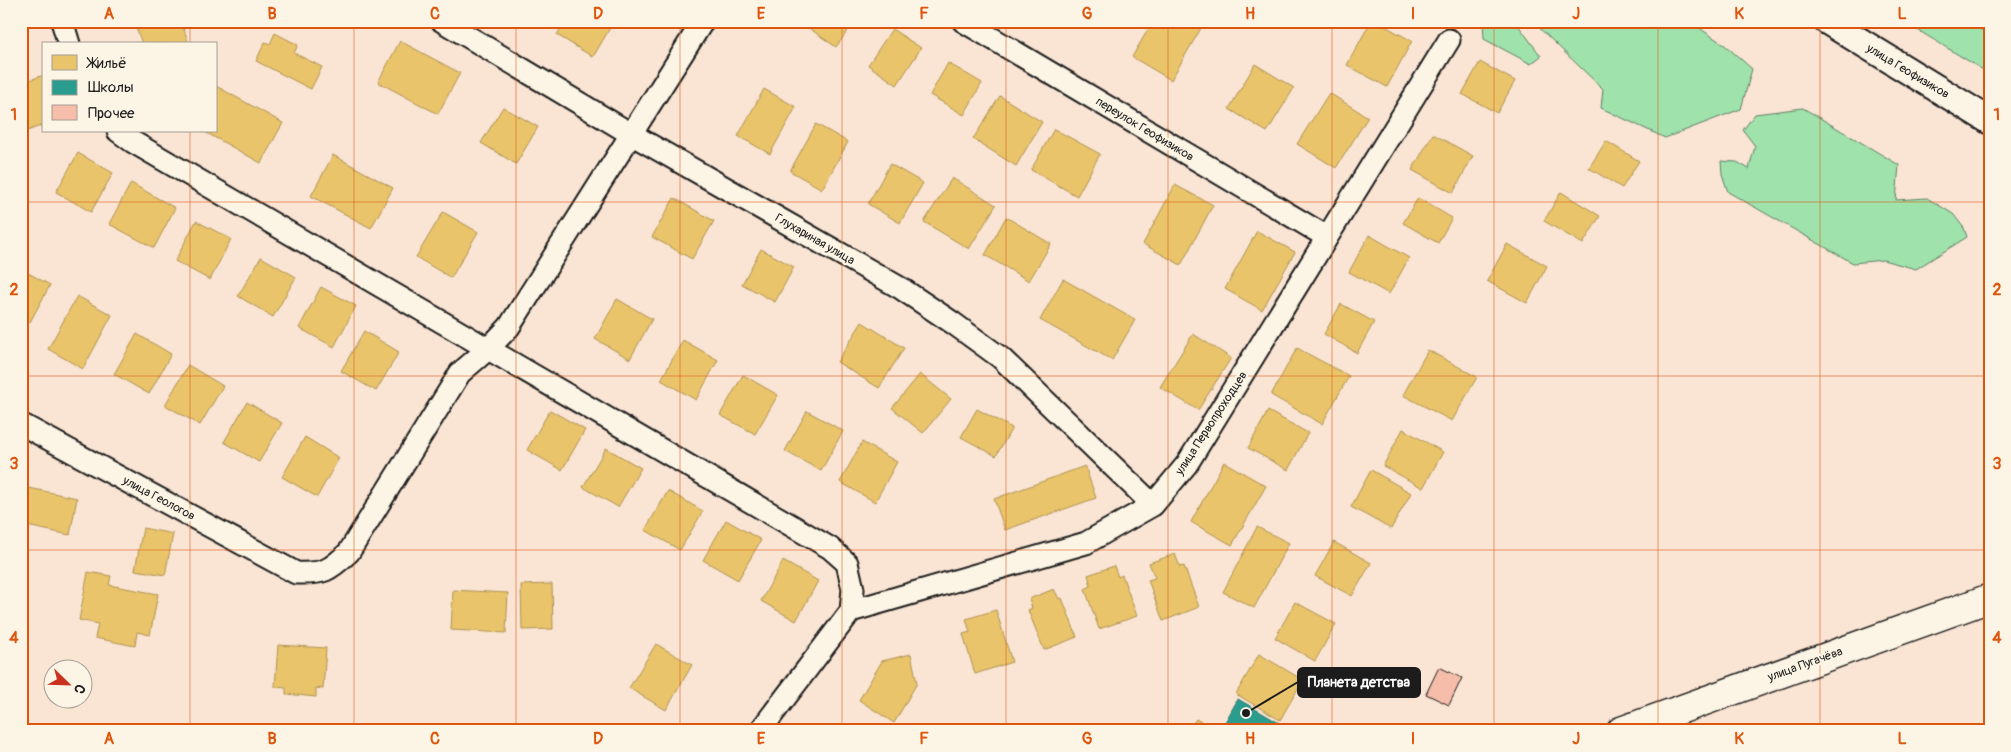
<svg xmlns="http://www.w3.org/2000/svg" width="2011" height="752" viewBox="0 0 2011 752" font-family="Pangolin,sans-serif">
  <rect width="100%" height="100%" fill="#fae4d3"/>
  <filter id="ink" filterUnits="userSpaceOnUse"><feTurbulence type="fractalNoise" baseFrequency=".02" numOctaves="2"/><feDisplacementMap in="SourceGraphic" scale="10" xChannelSelector="R" yChannelSelector="G"/><feConvolveMatrix kernelMatrix="1 2 1 2 8 2 1 2 1" color-interpolation-filters="sRGB"/></filter>
  <g filter="url(#ink)">
    <path fill="#9fe2ac" stroke="#5e7f64" d="M1483 21H1515L1541 56 1531 64 1484 39Z
      M1532 21H1689L1726 46 1752 69 1741 109 1665 138 1601 108 1603 89Z
      M1903 21H1967L1990 35V70L1988 73Z
      M1803 108 1899 165 1896 200 1927 198 1953 214 1964 228 1967 237 1916 269 1883 260 1853 263 1728 192 1722 174 1721 161 1737 162 1749 169 1755 146 1743 130 1755 114Z"/>
    <path fill="#e9c46a" stroke="#ac9253" d="M134 21H181L189 44H142Z
      M565 21H614L593 57 557 35Z
      M805 21H855L836 47 803 24Z
      M1153 21H1189L1201 28 1171 80 1132 57Z
      M1371 21H1376L1412 41 1387 87 1347 65Z
      M1977 21H1990V29Z
      M892 29 921 48 897 85 868 65Z
      M275 33 298 45 294 53 322 67 311 89 256 61 265 42 270 44Z
      M400 41 460 73 438 114 378 82Z
      M1480 62 1515 81 1497 113 1462 94Z
      M948 63 982 83 964 115 930 95Z
      M1255 64 1294 88 1267 132 1229 109Z
      M44 75V125L21 133V83Z
      M216 86 283 123 261 163 203 131H216Z
      M764 89 796 107 770 154 738 136Z
      M1329 93 1368 117 1336 168 1297 144Z
      M1000 96 1042 122 1016 166 973 139Z
      M503 107 538 127 516 164 481 143Z
      M816 124 848 142 822 189 790 171Z
      M1054 129 1100 154 1077 196 1031 170Z
      M1433 134 1473 156 1453 193 1412 170Z
      M1606 141 1639 161 1622 188 1589 168Z
      M78 153 113 173 91 212 56 192Z
      M333 155 393 188 371 228 311 196Z
      M890 164 923 183 900 223 868 204Z
      M952 178 996 205 969 249 924 222Z
      M131 183 175 208 154 248 109 224Z
      M1175 185 1213 205 1181 265 1143 244Z
      M1561 192 1600 216 1583 244 1544 221Z
      M674 198 714 221 692 259 652 237Z
      M1418 198 1452 218 1438 243 1403 223Z
      M443 212 478 232 451 278 416 257Z
      M1006 217 1051 244 1029 281 985 255Z
      M196 221 231 239 210 280 175 261Z
      M1257 231 1295 252 1262 310 1225 289Z
      M1369 235 1409 258 1389 294 1349 272Z
      M1507 244 1547 266 1527 303 1487 281Z
      M761 249 794 267 775 302 742 284Z
      M261 257 296 277 273 317 238 296Z
      M21 269 50 285 30 322 21 318Z
      M1063 279 1135 320 1112 360 1040 320Z
      M321 287 356 306 334 347 299 328Z
      M77 296 112 315 83 369 48 349Z
      M617 299 652 319 630 359 595 339Z
      M1341 304 1374 322 1357 353 1324 334Z
      M862 322 904 348 879 388 837 362Z
      M364 331 399 352 376 391 341 371Z
      M137 334 171 354 149 394 114 374Z
      M1193 334 1231 358 1198 410 1160 387Z
      M683 340 718 360 696 400 661 380Z
      M1297 348 1349 376 1322 424 1271 395Z
      M1428 350 1477 377 1452 421 1403 395Z
      M188 365 223 386 200 425 165 405Z
      M920 374 951 399 923 433 892 408Z
      M743 375 778 395 755 434 720 415Z
      M247 402 282 423 259 462 224 442Z
      M977 409 1012 428 996 456 961 437Z
      M550 410 585 430 562 470 527 450Z
      M807 411 843 431 821 471 785 451Z
      M1268 411 1308 433 1288 470 1248 448Z
      M1403 429 1443 452 1423 488 1383 466Z
      M305 437 339 458 317 497 282 477Z
      M862 442 897 462 875 502 840 482Z
      M606 448 641 468 618 507 583 487Z
      M1224 462 1266 486 1232 545 1191 522Z
      M1085 466 1096 498 1005 530 994 499Z
      M1371 470 1411 493 1391 529 1351 507Z
      M29 488 77 498 70 535 22 525Z
      M668 491 703 511 680 550 645 530Z
      M726 520 761 540 738 580 703 560Z
      M1257 527 1289 543 1254 608 1223 592Z
      M143 528 173 534 165 575 135 570Z
      M1334 542 1371 563 1352 596 1315 576Z
      M1175 554 1180 567 1184 566 1199 607 1163 621 1148 580 1155 578 1149 563Z
      M783 561 818 581 796 621 761 601Z
      M1114 566 1118 577 1122 575 1137 616 1099 629 1085 589 1091 586 1088 575Z
      M88 572 111 576 109 585 158 594 150 635 137 632 135 646 95 638 98 624 79 620Z
      M552 584 553 629 522 630 521 585Z
      M1054 589 1059 599 1062 598 1077 637 1044 650 1028 610 1032 608 1029 599Z
      M453 590 508 593 506 633 451 630Z
      M1295 602 1336 624 1315 661 1275 638Z
      M996 610 1012 662 975 674 963 634 970 632 966 619Z
      M656 644 692 665 666 710 629 688Z
      M278 645 326 648 323 689 316 688V697L286 694V688L275 687Z
      M911 654 917 683 894 723 859 700 882 661Z
      M1259 654 1303 680 1280 720 1236 694Z
      M1196 719 1217 731H1188Z"/>
    <path fill="#2a9d8f" stroke="#26766c" d="M1238 699 1286 727 1284 731H1220Z"/>
    <path fill="#f5bdaa" stroke="#1c1c1c" d="M1439 667 1462 678 1449 705 1426 694Z"/>
    <g fill="none" stroke-linecap="round" stroke-linejoin="round">
      <g stroke="#1c1c1c" stroke-width="25">
        <path id="minor" d="M62 21 69 44
          M442 21 631 134 902 289 953 323 1001 358 1153 505
          M963 21 1327 237
          M118 131 133 142 830 548 847 563 853 589 851 611
          M21 424 296 573C324 574 329 571 349 552L460 373 488 349 509 327 703 21
          M760 731 851 611 1086 543 1153 505 1187 464 1449 40"/>
      </g>
      <g stroke="#1c1c1c" stroke-width="30">
        <path id="tertiary" d="M1827 21 1990 121"/>
      </g>
      <g stroke="#1c1c1c" stroke-width="31">
        <path id="primary" d="M1621 731 1990 598"/>
      </g>
      <use href="#minor" stroke="#fcf5e5" stroke-width="21"/>
      <use href="#tertiary" stroke="#fcf5e5" stroke-width="26"/>
      <use href="#primary" stroke="#fcf5e5" stroke-width="28"/>
    </g>
  </g>
  <path fill="none" stroke="#de560d" stroke-width="1" stroke-opacity="0.55" d="M190 21V44M354 21V731M516 21V731M680 21V731M842 21V731M1006 21V731M1168 21V731M1332 21V731M1494 21V731M1658 21V731M1820 21V731M190 131V731M21 202H1990M21 376H1990M21 550H1990"/>
  <g text-anchor="middle" stroke-width="5" stroke-linejoin="round" paint-order="stroke">
    <g font-size="12" fill="#1c1c1c" stroke="#fcf5e5">
      <text transform="translate(1908 71) rotate(31)" y="4">улица Геофизиков</text>
      <text transform="translate(1145 129) rotate(31)" y="4">переулок Геофизиков</text>
      <text transform="translate(815 239) rotate(30)" y="4">Глухариная улица</text>
      <text transform="translate(1211 423) rotate(-57)" y="4">улица Первопроходцев</text>
      <text transform="translate(159 498) rotate(28)" y="4">улица Геологов</text>
      <text transform="translate(1805 664) rotate(-20)" y="4">улица Пугачёва</text>
    </g>
  </g>
  <path fill="none" stroke="#1c1c1c" stroke-width="2" d="M1246 713L1298 682"/>
  <circle fill="#1c1c1c" stroke="#fcf5e5" stroke-width="2" cx="1246" cy="713" r="5"/>
  <rect fill="#1c1c1c" stroke="#1c1c1c" stroke-width="2" x="1298" y="668" width="122" height="29" rx="5"/>
  <g font-size="14" text-anchor="middle" font-weight="bold" fill="#fff">
    <text x="1359" y="687">Планета детства</text>
  </g>
  <rect width="2011" height="752" fill="none" stroke="#fcf5e5" stroke-width="55"/>
  <rect x="42" y="42" width="175" height="90" fill="#fcf5e5" stroke="#a29e95"/>
  <rect x="52" y="55" width="25" height="15" fill="#e9c46a" stroke="#a29e95"/>
  <text x="88" y="68" font-size="15" fill="#1c1c1c">Жильё</text>
  <rect x="52" y="80" width="25" height="15" fill="#2a9d8f" stroke="#a29e95"/>
  <text x="88" y="92" font-size="15" fill="#1c1c1c">Школы</text>
  <rect x="52" y="105" width="25" height="15" fill="#f5bdaa" stroke="#a29e95"/>
  <text x="88" y="118" font-size="15" fill="#1c1c1c">Прочее</text>
  <g transform="translate(68 684) rotate(113)"><circle r="24" fill="#fcf5e5" stroke="#a29e95"/>
  <path d="M0-4L9 19L0 12L-9 19Z" fill="#c8321e"/>
  <text y="-8" font-size="14" font-weight="bold" text-anchor="middle" fill="#1c1c1c">С</text>
  </g>
  <rect x="28" y="28" width="1956" height="696" fill="none" stroke="#de560d" stroke-width="2"/>
  <g font-size="16" text-anchor="middle" font-weight="bold" fill="#de560d">
    <text x="109" y="19">A</text>
    <text x="272" y="19">B</text>
    <text x="435" y="19">C</text>
    <text x="598" y="19">D</text>
    <text x="761" y="19">E</text>
    <text x="924" y="19">F</text>
    <text x="1087" y="19">G</text>
    <text x="1250" y="19">H</text>
    <text x="1413" y="19">I</text>
    <text x="1576" y="19">J</text>
    <text x="1739" y="19">K</text>
    <text x="1902" y="19">L</text>
    <text x="14" y="120">1</text>
    <text x="1997" y="120">1</text>
    <text x="14" y="295">2</text>
    <text x="1997" y="295">2</text>
    <text x="14" y="469">3</text>
    <text x="1997" y="469">3</text>
    <text x="14" y="643">4</text>
    <text x="1997" y="643">4</text>
    <text x="109" y="744">A</text>
    <text x="272" y="744">B</text>
    <text x="435" y="744">C</text>
    <text x="598" y="744">D</text>
    <text x="761" y="744">E</text>
    <text x="924" y="744">F</text>
    <text x="1087" y="744">G</text>
    <text x="1250" y="744">H</text>
    <text x="1413" y="744">I</text>
    <text x="1576" y="744">J</text>
    <text x="1739" y="744">K</text>
    <text x="1902" y="744">L</text>
  </g>
</svg>
